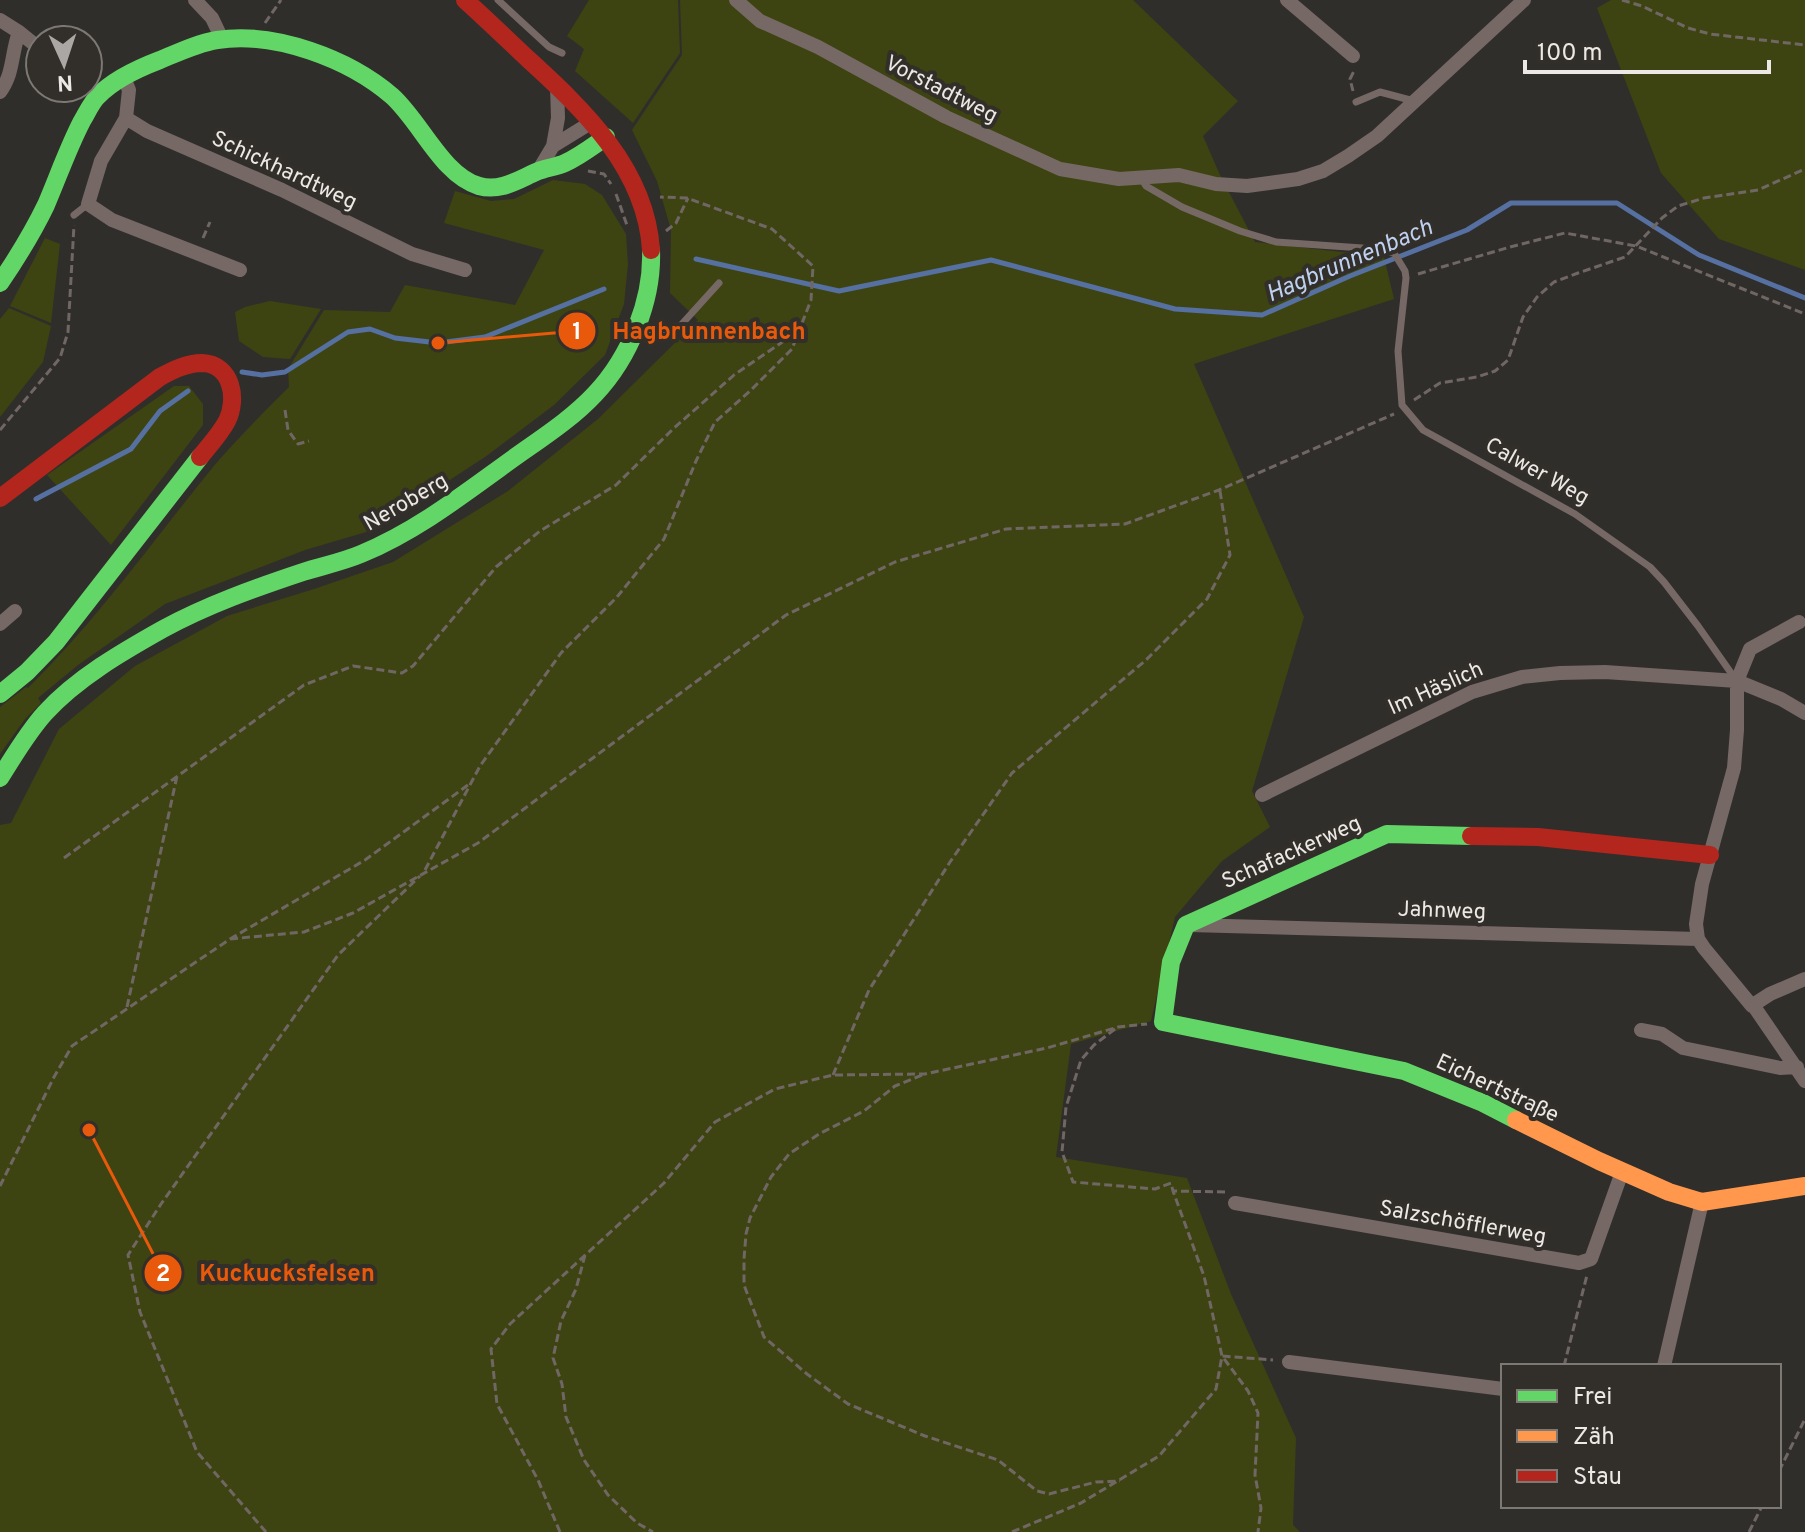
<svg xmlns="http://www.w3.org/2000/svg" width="1805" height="1532" viewBox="0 0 1805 1532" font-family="Overpass,sans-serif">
  <rect width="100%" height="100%" fill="#302e2b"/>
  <path fill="#3d4411" d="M589 0H678L680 53 633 123 575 71 584 49 567 36Z
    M680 0H1133L1238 101 1203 136 1220 175 1255 242 1384 257 1394 299 1194 364 1304 617 1252 791 1270 827 1222 861 1175 917 1151 1021 1071 1044 1056 1157 1187 1178 1231 1294 1296 1438 1293 1525 1300 1532H0V825L11 823 59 729 135 666 227 616 314 589 393 562 508 491 598 419 698 320 670 293 671 230 657 181 632 130 682 55Z
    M1611 0H1805V270L1719 239 1661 173 1597 8Z
    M553 180 585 184 602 195 626 234 628 264 624 304 605 355 554 405 485 457 373 530 305 550 165 604 78 665 38 698 41 703 25 719 0 754V707L26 687 28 688C97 620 152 542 213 467 237 439 263 413 289 387L288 369 324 310 390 312 405 285 515 305 544 250 444 223 455 191 491 201 514 199Z
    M45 238 60 244 51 323 10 306Z
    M270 301 321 309 290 359 263 357 239 341 235 312 245 307Z
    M9 308 51 326 43 362 0 417V319Z
    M174 386H189L203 404V425L111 545 47 475Z"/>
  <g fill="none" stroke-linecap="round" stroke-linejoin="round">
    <path stroke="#5570a1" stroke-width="5" d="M696 259 839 291 991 260 1175 309 1262 315 1350 276 1467 230 1511 203H1617L1699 255 1805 298
      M242 372 262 375 285 372 348 332 370 329 395 338 438 343 485 337 604 289
      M36 499 131 449 160 411 188 391"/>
    <path stroke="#706664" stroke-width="3" stroke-dasharray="8 4" stroke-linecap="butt" d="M1622 0 1642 6 1688 28 1710 34 1805 45
      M265 23 281 0
      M1353 91 1350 79 1354 71
      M588 171 604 174 611 184
      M616 194 628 228
      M666 231 676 223 688 198
      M203 238 210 222
      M1418 274 1510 247 1565 233 1636 246 1805 314
      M1414 400 1440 383 1477 377 1495 371 1508 360 1523 317 1537 297 1554 282 1578 273 1625 257 1662 218 1678 206 1704 198 1758 190 1805 169
      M285 410 288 430 298 444 309 441
      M0 430 60 358 68 332 74 225
      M64 858 304 685 353 666 402 673 413 666 496 567 540 531 616 485 673 429 734 375 800 330
      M425 870 480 766 561 653 617 597 664 539 696 461 715 422 750 391 792 349 811 300 813 266 772 229 687 198 660 197
      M230 939 304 932 353 913 478 843 786 615 895 562 1006 529 1125 524 1219 490 1394 414
      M127 1007 177 776
      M1115 1029 1094 1045 1081 1060 1066 1107 1062 1152 1073 1182 1155 1189 1171 1183 1173 1191
      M833 1075 869 990 950 862 1012 773 1146 660 1207 599 1230 555 1220 491
      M922 1075 895 1086 864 1111 819 1134 789 1154 771 1177 750 1218 746 1234 744 1259V1285L764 1337 807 1374 848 1404 925 1436 998 1460 1037 1491 1049 1494 1096 1482 1120 1481
      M0 1186 54 1077 72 1046 230 939 365 860 468 785
      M1225 1192 1173 1191 1204 1276 1222 1356 1248 1391 1258 1413 1255 1475 1261 1508 1258 1532
      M585 1255 576 1289 561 1321 553 1358 562 1384 566 1417 584 1460 608 1495 637 1523 653 1532
      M1564 1366 1587 1275
      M1779 1471 1805 1419
      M266 1532 197 1452 140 1312 128 1255 161 1204 338 955 420 876
      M560 1532 538 1480 497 1404 491 1349 510 1324 664 1183 715 1122 775 1089 833 1075 925 1074 1047 1048 1118 1027 1147 1024
      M1012 1532 1081 1503 1159 1456 1216 1389 1222 1356 1273 1360
      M1749 1532 1762 1506"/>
    <path stroke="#766865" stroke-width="7" d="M498 0 549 47 562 53
      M1356 102 1380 92 1414 101
      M1141 178 1146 186 1182 207 1240 231 1276 242 1362 248 1394 253 1405 271 1406 278 1398 351 1402 405 1423 430 1575 514 1650 567 1664 582 1698 626 1736 680
      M74 215 88 204
      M638 337 681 325 719 283"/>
    <path stroke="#766865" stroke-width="14" d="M195 0 212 18 222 39
      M736 0 760 21 818 47 946 117 1060 169 1119 179 1179 175 1216 184 1247 186 1298 179 1323 171 1348 156 1377 136 1524 0
      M1287 0 1353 56
      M0 20 19 32 40 49
      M124 78 129 90 126 118 147 131 282 190 412 254 465 270
      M0 92C14 73 11 54 19 32
      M126 118 101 161 88 204 112 220 240 270
      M553 146 592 122
      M538 171 553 146 558 118 557 86
      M1799 622 1750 649 1737 681V730L1734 768 1702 884 1696 924 1698 939 1704 948 1752 1006 1753 1005 1805 1081
      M0 624 15 611
      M1262 795 1472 692 1522 677 1560 673 1605 672 1737 681 1781 699 1805 713
      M1190 925 1698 939
      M1753 1005 1770 994 1805 979
      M1641 1030 1662 1034 1683 1048 1780 1068 1797 1067
      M1235 1203 1579 1263 1591 1259 1622 1172
      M1289 1362 1503 1389
      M1664 1366 1702 1202"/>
    <path stroke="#63d668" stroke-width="18" d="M0 283C17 258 33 232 46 205 58 177 68 148 82 121 87 113 91 103 98 96 114 79 139 68 160 60 179 52 198 43 217 40 275 31 349 59 392 96 421 122 442 175 479 186 500 192 518 180 536 172 545 168 556 167 565 163 580 156 593 146 606 137
      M0 694 27 672 56 642 200 457
      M0 778C14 756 27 733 45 713 77 678 122 652 163 629 207 605 255 588 303 572 322 566 342 562 361 554 412 533 456 500 500 468 532 444 568 423 595 394 630 357 653 300 651 250
      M1471 836 1387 834 1186 925 1171 962 1163 1022 1404 1071 1483 1103 1516 1120"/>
    <path stroke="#ff974d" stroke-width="18" d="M1516 1120 1599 1161 1669 1192 1702 1202 1805 1186"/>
    <path stroke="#b3261e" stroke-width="18" d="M465 0C486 19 507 39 528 59 584 110 646 169 651 250
      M0 498 160 377C173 370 187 363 202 363 232 364 238 399 227 421 220 434 209 446 200 457
      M1471 836 1538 837 1710 855"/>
  </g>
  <g text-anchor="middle" stroke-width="8" stroke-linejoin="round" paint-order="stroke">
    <g font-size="22" fill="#ebe8e5" stroke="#322e29">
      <text transform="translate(942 88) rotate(27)" y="8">Vorstadtweg</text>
      <text transform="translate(285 169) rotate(25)" y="8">Schickhardtweg</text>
      <text transform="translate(1538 470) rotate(29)" y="8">Calwer Weg</text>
      <text transform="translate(405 501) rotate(-30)" y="8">Neroberg</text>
      <text transform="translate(1435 687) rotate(-24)" y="8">Im Häslich</text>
      <text transform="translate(1291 851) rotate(-24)" y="8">Schafackerweg</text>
      <text transform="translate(1442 909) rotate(2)" y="8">Jahnweg</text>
      <text transform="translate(1498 1087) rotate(25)" y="8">Eichertstraße</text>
      <text transform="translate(1463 1221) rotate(10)" y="8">Salzschöfflerweg</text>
    </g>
    <g font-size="24" font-style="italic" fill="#bfd1f1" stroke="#322e29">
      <text transform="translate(1349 260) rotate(-23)" y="8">Hagbrunnenbach</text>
    </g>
  </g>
  <path fill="none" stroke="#e8590c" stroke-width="3" d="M438 343L577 331M89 1130L163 1273"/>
  <g fill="#e8590c" stroke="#322e29" stroke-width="3">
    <circle cx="438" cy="343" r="8"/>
    <circle cx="89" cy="1130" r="8"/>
    <circle cx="577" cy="331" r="20"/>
    <circle cx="163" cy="1273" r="20"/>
  </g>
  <g font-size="24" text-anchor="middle" font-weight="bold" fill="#fff">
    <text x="577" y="339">1</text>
    <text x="163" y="1281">2</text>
  </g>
  <g font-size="24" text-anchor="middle" font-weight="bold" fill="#e8590c" stroke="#322e29" stroke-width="8" stroke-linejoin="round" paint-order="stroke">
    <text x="709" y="339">Hagbrunnenbach</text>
    <text x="287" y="1281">Kuckucksfelsen</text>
  </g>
  <rect x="1501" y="1364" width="280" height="144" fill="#322e29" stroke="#7c7874" stroke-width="2"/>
  <rect x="1517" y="1390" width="40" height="12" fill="#63d668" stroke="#7c7874" stroke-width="2"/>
  <text x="1573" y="1404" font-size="24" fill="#ebe8e5">Frei</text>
  <rect x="1517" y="1430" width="40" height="12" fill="#ff974d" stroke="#7c7874" stroke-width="2"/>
  <text x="1573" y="1444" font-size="24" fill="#ebe8e5">Zäh</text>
  <rect x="1517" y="1470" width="40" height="12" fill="#b3261e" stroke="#7c7874" stroke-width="2"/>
  <text x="1573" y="1484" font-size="24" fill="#ebe8e5">Stau</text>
  <g transform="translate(64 64) rotate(177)"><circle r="38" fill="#322e29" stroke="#7c7874" stroke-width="2"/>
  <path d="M0-6L14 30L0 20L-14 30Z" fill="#aaa7a4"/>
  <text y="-12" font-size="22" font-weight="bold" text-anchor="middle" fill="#ebe8e5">N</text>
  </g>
  <path d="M1525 60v12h244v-12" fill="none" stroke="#ebe8e5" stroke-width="4"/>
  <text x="1537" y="60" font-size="24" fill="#ebe8e5" stroke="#322e29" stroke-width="6" paint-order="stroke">100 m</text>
</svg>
